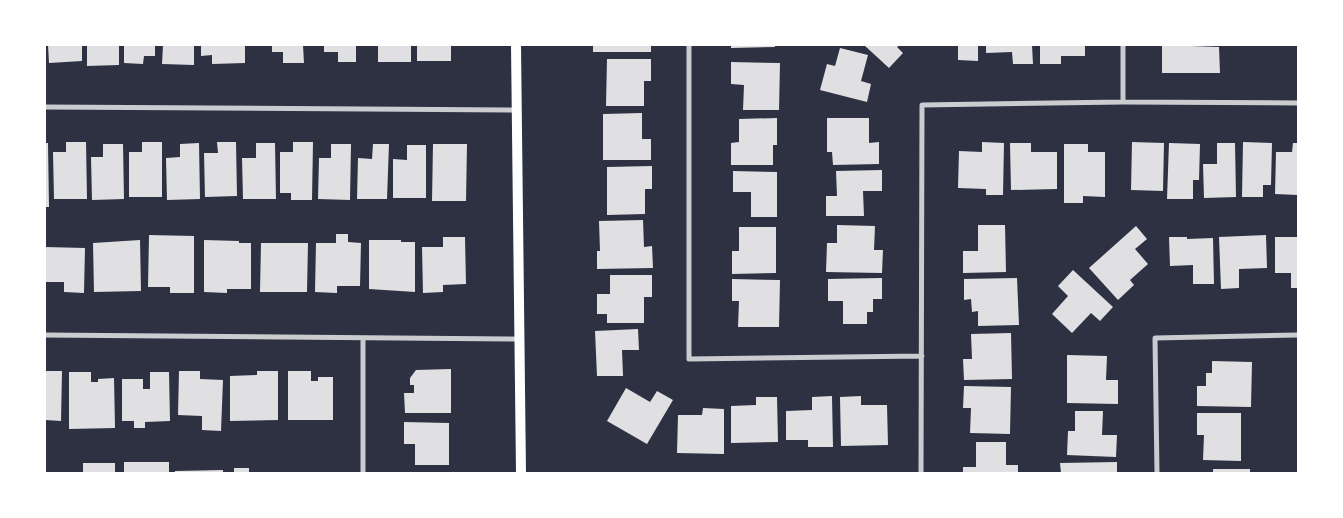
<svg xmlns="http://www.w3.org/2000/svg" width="1343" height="518" viewBox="0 0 1343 518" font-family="'DM Sans',sans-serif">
  <rect width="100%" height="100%" fill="#2d3142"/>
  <path fill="#e0e0e3" d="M48 45H82V61L49 63Z
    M87 45H119V65L87 66Z
    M124 45H155V56H144L143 64 124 63Z
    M163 45H194V65L162 64Z
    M201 45H245V63L212 64V55L201 56Z
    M272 45H303L304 63H283V52H272Z
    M324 45H356V62H338V52H324Z
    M378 45H411V62H378Z
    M417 45H451V61H417Z
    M593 45H651V52H593Z
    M731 45H775V47L731 48Z
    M864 45H900L897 47 903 53 889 68Z
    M958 45H978V61L958 60Z
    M986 45H1032L1033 64H1013L1012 52 986 53Z
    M1040 45H1085V56H1061V64H1040Z
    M1162 45 1219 47 1220 73H1162Z
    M840 48 868 55 861 81 871 84 867 102 820 90 827 64 835 66Z
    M607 59H651V81H644V106H606Z
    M731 62 780 63 779 110H743L744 85 731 84Z
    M642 113V139H651V160H603V114Z
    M777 118V145H773V165H731V143L739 142V119Z
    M827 118H869V143L879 142V164L833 165 832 152H827Z
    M66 142H86L87 199H54L53 152H66Z
    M142 142H162V197H129V152H142Z
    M217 142H236L237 196 205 197 204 153H218Z
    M293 142H313L312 200H291V193H280V152H293Z
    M982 142 1004 143 1003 195H986V189L958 188 959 151 982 152Z
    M1132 142 1164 143 1163 191 1131 190Z
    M1243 142 1272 143 1271 185H1263V197H1242Z
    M45 143H48L49 207H45Z
    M199 143 200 199 167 200 166 158 180 157V144Z
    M256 143H275L276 199H243L242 158H256Z
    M1010 143H1031V152H1057V189L1011 190Z
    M1169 143 1200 144 1199 180H1193V199H1167Z
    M1217 143H1235L1236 197 1204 198 1203 164H1217Z
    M1293 143H1298V195L1275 194 1276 152H1292Z
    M103 144H123L124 199 92 200 91 157H103Z
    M331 144H351L350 200 318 199 319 158H331Z
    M373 144H389L387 199H357L358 158 372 159Z
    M433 144H467L466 201H432Z
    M1064 144H1088V152H1105V197L1083 196V203H1064Z
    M407 145H426V198H393V159L407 160Z
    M652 166V189H645V214L607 215V167Z
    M882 170V191H863L864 216H826V196H837L836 171Z
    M733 171 777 172V217H751V192H733Z
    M643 220 644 247 652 246 653 268 597 269V251H600L599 221Z
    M837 225 875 226 874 250H883L882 273 826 272 827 243H837Z
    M978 225H1005L1006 272 963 273V251H978Z
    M1136 226 1147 239 1135 249 1148 264 1130 280 1134 285 1118 300 1089 268Z
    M739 227H776V273L732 274V251H739Z
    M336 234H348V242L361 243 360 286H337V293L315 292 316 243H336Z
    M149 235 194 236V293H170V287H148Z
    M1266 235 1267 268 1239 269V288L1221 289 1219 237Z
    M443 237H465L466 284 443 285V292L423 293 422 247H443Z
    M1169 237H1187V239L1213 238 1214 284H1193V265L1170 266Z
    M1275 237H1298V288H1291V273H1275Z
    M140 240 141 291 94 292 93 243Z
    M204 240 239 241V243H251V289H227V293L204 292Z
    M369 240H401V242H415V292L369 289Z
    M261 243H308L307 292H260Z
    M45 247 85 248 84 293 64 292V282H45Z
    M1073 270 1113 307 1100 321 1091 313 1072 333 1052 314 1068 296 1058 286Z
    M610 275H652V297H644V323H607V314H597V294H610Z
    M882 278V299H873V312H867V324H843V301H828V279Z
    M1017 278 1019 325 978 326V311L972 312 971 299 964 300V279Z
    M732 279 780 280 779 327H738L739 301H732Z
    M638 329 639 350H622L623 376H597L595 331Z
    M1011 333 1012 379 964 380 963 359H972L971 334Z
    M1067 355 1107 356 1106 380H1118V404L1067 403Z
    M1212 361 1252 362 1251 407 1197 406V386H1206V373H1212Z
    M451 369V413H405L404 393H414V385H410V378L416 370Z
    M45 371H62L61 421 45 420Z
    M179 371H200V379L223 380 221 431 202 430V416L178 415Z
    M257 371H278V420L230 421V376L257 375Z
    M288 371H311V381H318V377H333V420H288Z
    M69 372H91V382H98V379L114 378 115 428 69 429Z
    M150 372H169L170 421 145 422V428H134V421H122V379H143V389H150Z
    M964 386 1011 387 1010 434 970 433 971 408H963Z
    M626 388 650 402 657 391 673 400 647 444 607 421Z
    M832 396 833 447H808V440H786V411L812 410V397Z
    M861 396V405H887L888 445 841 446 840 397Z
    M756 397H777L778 442 731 443V406L756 405Z
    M703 408 724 409V454L677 453 678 415H702Z
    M1075 411H1103L1102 435H1117L1116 457 1067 455 1068 431H1075Z
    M1197 413H1241V461L1203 460 1204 435H1197Z
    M404 422 449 423V465H415V444H404Z
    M976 442H1006V465H1018V473H963V467H976Z
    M124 462H169V473H124Z
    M1117 462V473H1061L1060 463Z
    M83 463H115V473H83Z
    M234 468H249V473H234Z
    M1213 469H1250V473H1213Z
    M223 470V473H175V471Z"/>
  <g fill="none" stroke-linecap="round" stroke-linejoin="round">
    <path stroke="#caccd0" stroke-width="5" d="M689 45V359L922 356
      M1123 102V45
      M45 107 515 110
      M45 335 520 339
      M363 339V473
      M921 473 922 105 1123 102 1298 103
      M1157 473 1155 338 1298 335"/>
    <path stroke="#fff" stroke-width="10" d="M516 45 521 473"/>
  </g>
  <rect width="1343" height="518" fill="none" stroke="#ffffff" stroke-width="92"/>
</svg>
